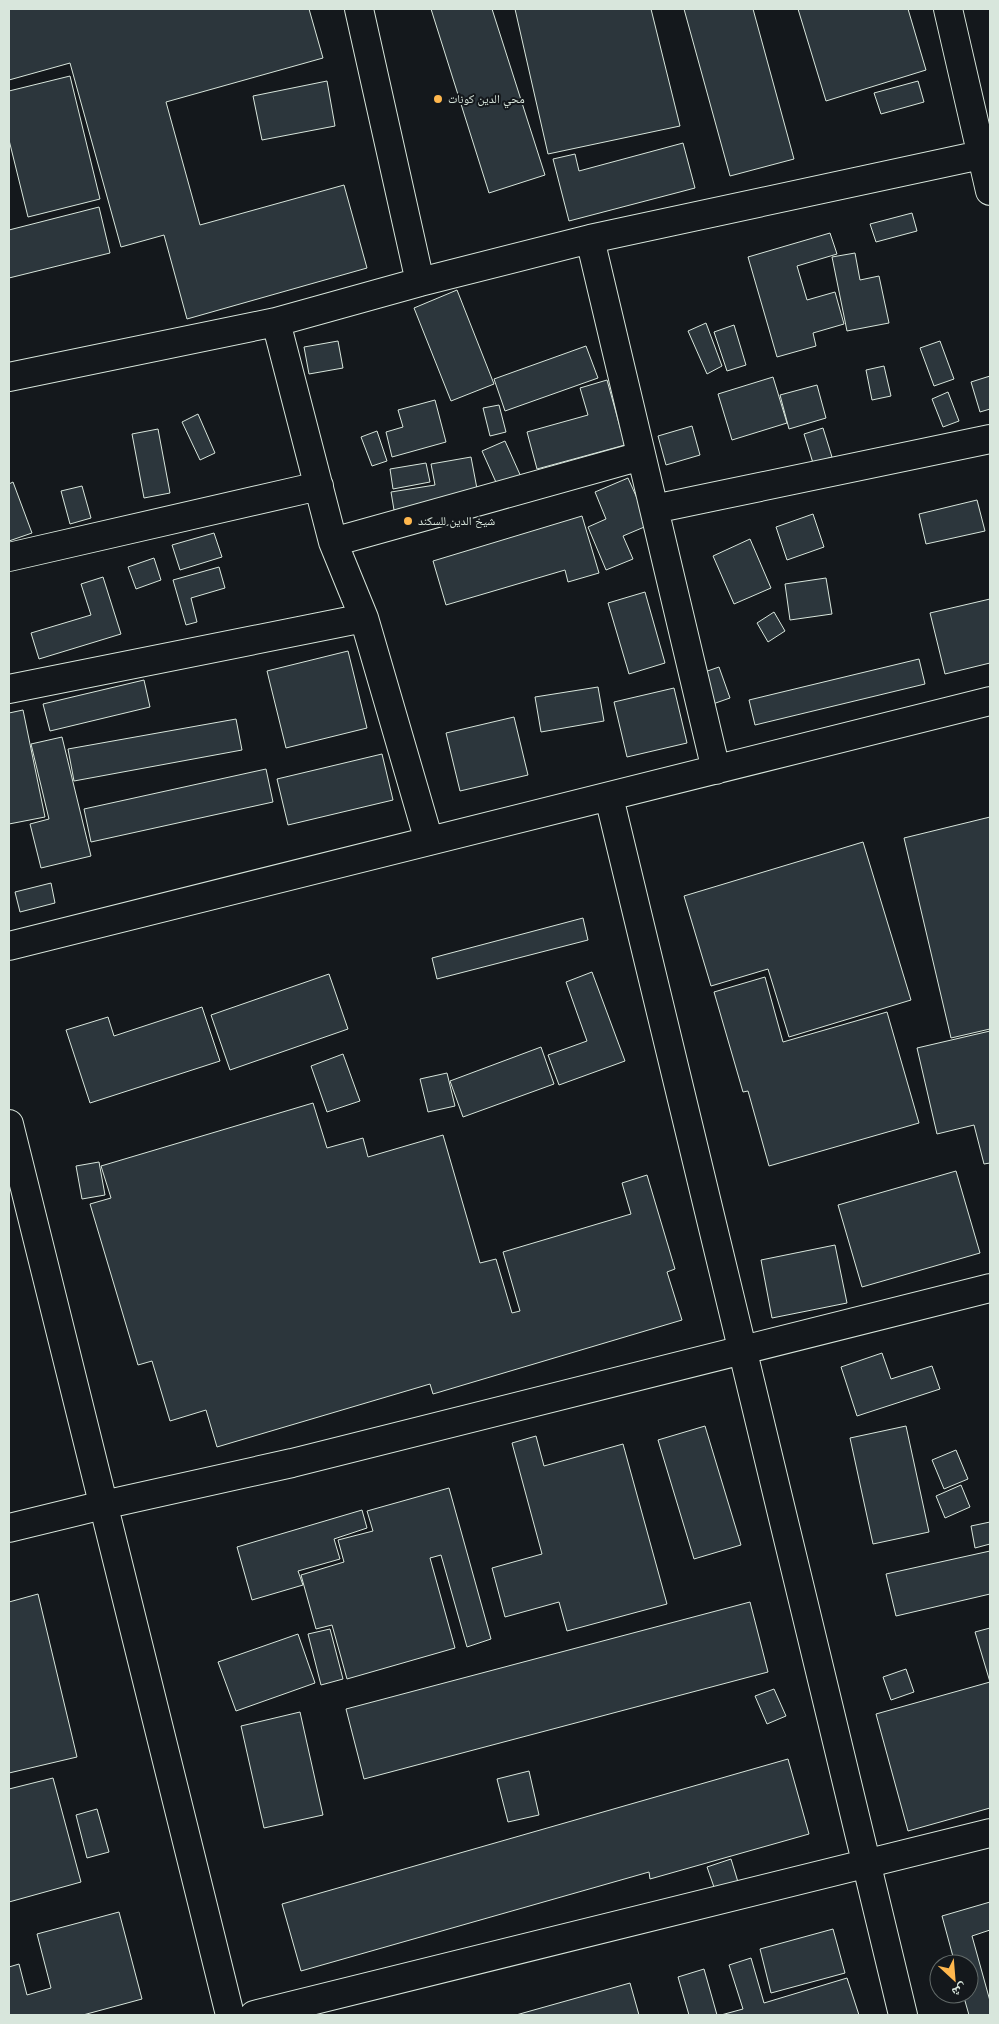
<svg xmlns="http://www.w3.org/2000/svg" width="999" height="2024" viewBox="0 0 999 2024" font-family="Helvetica,'Noto Naskh Arabic',sans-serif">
  <rect width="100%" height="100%" fill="#14181c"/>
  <path fill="#2c363c" stroke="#d8e6dc" d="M9 9H309L323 58 166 102 200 225 344 185 367 268 187 319 164 235 121 247 70 63 9 80Z
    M431 9H492L545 175 489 193Z
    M515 9H651L680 126 548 154Z
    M684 9H753L794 159 730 176Z
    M798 9H908L926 70 826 101Z
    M70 76 100 199 28 217 9 140V91Z
    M327 81 335 126 262 140 253 96Z
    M918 81 924 102 881 114 874 93Z
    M683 143 695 188 569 221 553 159 575 154 579 171Z
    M99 207 110 253 9 278V230Z
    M912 213 917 231 876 242 870 224Z
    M830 233 837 254 797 266 807 300 835 292 844 324 813 333 816 346 777 357 748 257Z
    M855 253 860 280 879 276 889 323 847 331 832 257Z
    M457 290 494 384 451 401 414 308Z
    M706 323 722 366 707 374 688 331Z
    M734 325 746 365 727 371 714 332Z
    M338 341 343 368 309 374 304 347Z
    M940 341 954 379 934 386 920 348Z
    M586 346 598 378 505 411 494 379Z
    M884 366 891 396 872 400 866 370Z
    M990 376V409L980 412 971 382Z
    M773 377 787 423 732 440 718 394Z
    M607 380 625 445 537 469 527 432 588 415 580 388Z
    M817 385 826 418 789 429 780 395Z
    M948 392 959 421 943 427 932 399Z
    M435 400 446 442 392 457 386 432 403 427 398 410Z
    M499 405 506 432 490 436 483 408Z
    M198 414 215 453 200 460 182 422Z
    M692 426 700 455 666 465 658 436Z
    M823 428 832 457 813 463 804 434Z
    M158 429 170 493 144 498 132 434Z
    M377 431 387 461 372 466 361 437Z
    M505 441 522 479 499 489 482 451Z
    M471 457 478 494 394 510 391 492 435 485 431 464Z
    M426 463 430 482 393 489 390 469Z
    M628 478 649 525 623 536 633 559 606 570 588 527 606 519 595 492Z
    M13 482 32 533 9 541V484Z
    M82 486 91 518 70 524 61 491Z
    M977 500 985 531 926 544 919 514Z
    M813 514 824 547 787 560 776 527Z
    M582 516 599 573 568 582 565 570 446 605 433 561Z
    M214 533 222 557 180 570 172 545Z
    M750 539 771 588 734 604 713 556Z
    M154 558 161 580 136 589 128 567Z
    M219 567 225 588 191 598 197 622 186 625 173 580Z
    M103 577 121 634 39 659 31 633 91 615 81 584Z
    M826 578 832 614 790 620 785 584Z
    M645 592 665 663 629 674 608 603Z
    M990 599V663L945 674 930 613Z
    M774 612 785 631 768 642 757 623Z
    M348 651 367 728 286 748 267 671Z
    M919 659 925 684 755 725 749 700Z
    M719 667 730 698 707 706 696 675Z
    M144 680 150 707 50 731 43 704Z
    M598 687 604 721 541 732 535 697Z
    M674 688 687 743 627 757 614 702Z
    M23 710 45 817 9 824V713Z
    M514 717 528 775 460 791 446 733Z
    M236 719 242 750 74 781 68 749Z
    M62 737 91 856 41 868 30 824 49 819 31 744Z
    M382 754 393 800 288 825 277 779Z
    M266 769 273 802 91 842 84 809Z
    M990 817V1029L951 1038 904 838Z
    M863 842 911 1000 789 1037 768 969 711 986 684 896Z
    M51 883 55 903 20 912 15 892Z
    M583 918 588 940 437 979 432 958Z
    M592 972 625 1061 559 1085 548 1055 587 1041 566 982Z
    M329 974 348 1029 230 1070 211 1015Z
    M765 977 783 1042 887 1012 919 1123 769 1166 748 1091 743 1092 714 992Z
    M202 1007 220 1061 90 1103 66 1030 108 1017 114 1036Z
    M990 1031V1163L984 1164 974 1125 937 1134 917 1048Z
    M541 1047 554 1084 463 1117 450 1081Z
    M343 1054 360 1101 327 1112 311 1066Z
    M447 1073 455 1106 428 1112 420 1079Z
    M313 1103 327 1148 363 1138 368 1157 443 1135 480 1263 496 1259 512 1313 520 1311 503 1252 631 1214 622 1183 647 1175 675 1269 667 1272 682 1320 433 1394 430 1384 217 1447 206 1410 170 1421 152 1361 138 1365 90 1204 111 1198 101 1166Z
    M99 1162 105 1195 82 1199 76 1166Z
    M956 1171 980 1253 862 1287 838 1205Z
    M835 1245 847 1303 772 1318 761 1260Z
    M882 1353 891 1379 932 1366 940 1389 857 1416 841 1367Z
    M705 1426 741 1545 694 1559 658 1440Z
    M906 1426 929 1532 873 1544 850 1438Z
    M536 1436 544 1466 623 1444 667 1604 567 1631 559 1602 505 1617 492 1568 542 1554 512 1443Z
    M956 1450 968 1479 944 1489 932 1460Z
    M961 1485 970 1507 945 1518 936 1496Z
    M449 1488 491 1639 467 1647 441 1555 430 1558 455 1648 347 1679 332 1625 316 1629 301 1575 344 1562 338 1540 373 1531 367 1511Z
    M362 1510 367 1528 334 1539 340 1559 298 1571 303 1585 252 1600 237 1547Z
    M990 1522V1544L975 1548 971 1526Z
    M990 1551V1594L896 1616 886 1574Z
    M38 1594 77 1757 9 1773V1602Z
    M750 1602 768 1672 364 1779 346 1709Z
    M990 1628V1808L908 1831 876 1714 990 1682 975 1632Z
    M330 1629 343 1679 321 1685 308 1634Z
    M298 1634 315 1683 236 1711 218 1662Z
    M906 1669 914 1692 891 1700 883 1677Z
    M774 1689 786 1716 767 1724 755 1696Z
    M300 1712 323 1815 264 1828 241 1726Z
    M788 1759 809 1834 650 1879 649 1872 301 1971 282 1904Z
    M529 1771 539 1815 508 1822 497 1779Z
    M53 1778 81 1882 9 1902V1789Z
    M97 1809 109 1852 87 1858 76 1815Z
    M731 1859 738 1882 715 1890 707 1867Z
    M990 1902V1930L972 1936 990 2001V2015H969L963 1994H969V1964H955L942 1916Z
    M119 1912 142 1999 83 2015H9V1967L19 1964 27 1995 51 1988 37 1934Z
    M833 1929 845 1973 771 1993 760 1949Z
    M751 1958 764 2003 847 1978 859 2015H721L743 2009 729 1965Z
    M704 1969 717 2015H689L678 1977Z
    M630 1983 639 2015H516Z"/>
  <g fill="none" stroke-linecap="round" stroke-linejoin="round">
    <g stroke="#d8e6dc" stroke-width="30">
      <path id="minor" d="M359 9 420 282
        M948 9 990 191
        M590 239 716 770
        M276 322 333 542 364 618 429 841
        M9 377 276 322 420 282 590 239 990 153
        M654 509 990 439
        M333 542 641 456
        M9 557 319 486
        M9 689 364 618
        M609 797 903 2015
        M9 946 990 701
        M9 1124 230 2015
        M9 1528 103 1505 292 1463 990 1288
        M254 2015 990 1833"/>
    </g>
    <use href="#minor" stroke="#14181c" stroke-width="28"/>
  </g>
  <g fill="#ffb74d" stroke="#14181c" stroke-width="2">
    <circle cx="438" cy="99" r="5"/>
    <circle cx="408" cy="521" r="5"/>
  </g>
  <g text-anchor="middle" stroke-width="4" stroke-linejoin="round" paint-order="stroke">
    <g font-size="12" fill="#d8e6dc" stroke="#14181c" text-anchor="start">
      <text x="448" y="103">محي الدين كونات</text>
      <text x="418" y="525">شيخ الدين للسكند</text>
    </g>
  </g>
  <rect width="999" height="2024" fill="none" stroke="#d8e6dc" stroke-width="20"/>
  <g transform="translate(954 1979) rotate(154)"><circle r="24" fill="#14181c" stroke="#626a69"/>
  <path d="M0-4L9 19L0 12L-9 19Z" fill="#ffb74d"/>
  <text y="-8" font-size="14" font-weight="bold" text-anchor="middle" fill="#d8e6dc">ش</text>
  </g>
</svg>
